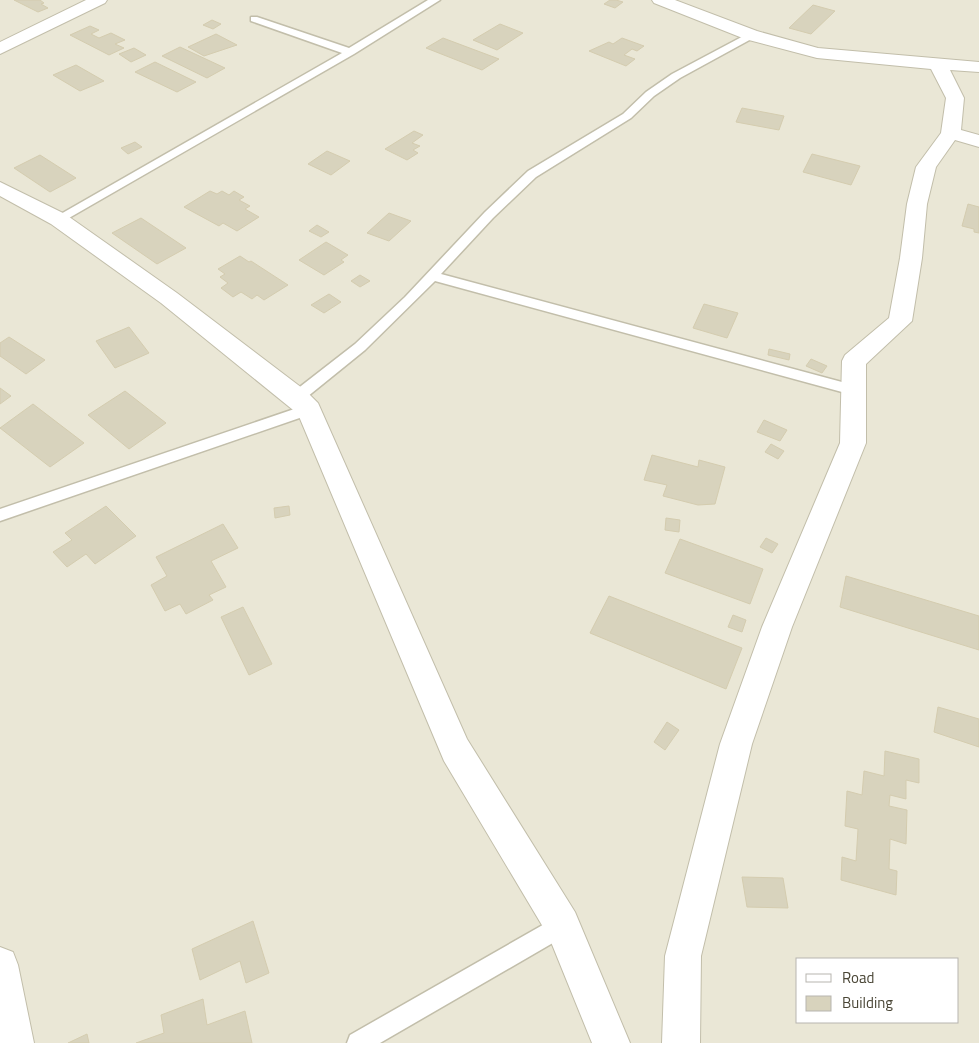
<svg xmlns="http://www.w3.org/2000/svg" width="979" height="1043" viewBox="0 0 979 1043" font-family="'Titillium Web',sans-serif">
  <rect width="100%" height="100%" fill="#f6f4e9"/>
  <path fill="#eae7d6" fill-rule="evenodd" d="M0 0H979V1043H0ZM798 959H958V1022H798Z"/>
  <path fill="#d8d3bd" stroke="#d4ccaf" d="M14 0H40L44 3 41 4 48 8 38 12Z
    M610 0H616L623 2 615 8 604 4Z
    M813 5 835 11 811 34 789 28Z
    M212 20 221 24 213 29 203 25Z
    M500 24 523 33 497 50 473 40Z
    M90 26 99 30 91 34 99 38 111 33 125 40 115 44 124 48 109 55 70 35Z
    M216 34 237 45 204 56 188 47Z
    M443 38 499 59 482 70 426 48Z
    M622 38 644 46 637 51 632 49 624 55 635 59 626 66 589 51 609 42 613 44Z
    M180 47 225 68 207 78 162 56Z
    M134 48 146 55 131 62 119 54Z
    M155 62 196 82 177 92 135 72Z
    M76 65 104 81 80 91 53 75Z
    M742 108 784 116 779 130 736 122Z
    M414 131 423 135 412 143 420 146 413 150 418 153 407 160 385 149Z
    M135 142 142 147 128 154 121 148Z
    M327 151 350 161 331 175 308 164Z
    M812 154 860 166 851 185 803 172Z
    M40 155 76 178 50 192 14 168Z
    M210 191 217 194 222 191 229 195 234 191 244 197 239 200 250 206 245 209 259 217 237 231 223 223 219 226 184 207Z
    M968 204 979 207V233L974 232V229L962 226Z
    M389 213 411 221 389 241 367 233Z
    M141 218 186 248 157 264 112 233Z
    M317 225 329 232 321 237 309 231Z
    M326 242 348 255 341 260 344 262 324 275 299 260Z
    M240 256 249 262 251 261 288 285 264 300 257 295 252 299 241 292 233 297 221 288 228 283 220 277 225 274 218 269Z
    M360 275 370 281 360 287 351 281Z
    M329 294 341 302 324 313 311 305Z
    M704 304 738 313 727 338 693 328Z
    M129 327 149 353 115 368 96 341Z
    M9 337 45 360 26 374 0 356V343Z
    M769 349 790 354 789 360 768 355Z
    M811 359 827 366 822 373 806 366Z
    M0 388 11 396 0 404Z
    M125 391 166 423 129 449 88 415Z
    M33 404 84 443 50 467 0 428Z
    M764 420 787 430 780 441 757 432Z
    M771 444 784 451 778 459 765 452Z
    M652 455 698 467 699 460 725 467 715 504 698 505 663 496 667 485 644 480Z
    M106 506 136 536 95 564 86 554 67 567 53 552 72 540 65 533Z
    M289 506 290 515 275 518 274 508Z
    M666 518 680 520 679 532 665 530Z
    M223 524 238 548 211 561 226 587 209 595 213 600 186 614 180 604 165 611 151 585 167 576 156 557Z
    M766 538 778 544 772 553 760 547Z
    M680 539 763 569 750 604 665 573Z
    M846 576 979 616V650L840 607Z
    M609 596 742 648 726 689 590 633Z
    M243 607 272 664 249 675 221 617Z
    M733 615 746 620 742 632 728 627Z
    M938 707 979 719V747L934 732Z
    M667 722 679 730 665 750 654 742Z
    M885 751 919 759V783L906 780V799L890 795 889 806 907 810 906 844 890 839 889 869 897 871 896 895 841 880 842 857 856 861 858 829 845 826 847 791 862 795 864 771 884 776Z
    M742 877 783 878 788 908 747 907Z
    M253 921 269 973 246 983 240 961 200 980 192 949Z
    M203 999 207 1025 245 1011 252 1043H136L164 1033 161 1015Z
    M87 1034 89 1043H68Z"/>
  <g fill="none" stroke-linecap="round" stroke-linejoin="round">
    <g stroke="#c2beaa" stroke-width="3">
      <path id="service" d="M428 0H440L354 54 62 222 58 223 52 219 342 53 251 21V17H257L349 48Z
        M751 32 756 35 755 37 680 78 654 96 631 118 536 177 493 218 441 274 853 385 858 386 860 390 858 394 853 395 435 281 365 350 302 401H292L290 397 292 393 355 344 405 297 485 212 528 171 623 114 646 92 672 74Z
        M309 404 314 405 316 409 314 413 0 521V509Z
        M562 914 570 917 573 925 570 933 380 1043H347L350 1035Z"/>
    </g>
    <g stroke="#c2beaa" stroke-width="2">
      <path id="minor" d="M86 0H107L105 3 0 54V42Z
        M652 0H675L757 31 818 48 979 62V72L950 70 964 98 961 130 979 135V147L955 140 936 167 927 204 922 258 912 321 866 364V443L792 627 752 744 701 956 700 1043H662L665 956 720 744 762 627 840 443 842 361 845 355 889 318 900 258 907 204 916 167 941 133 946 98 931 69 817 58 745 39 654 3Z
        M0 182 65 214 177 293 306 391 318 403 467 739 575 912 630 1043H592L549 937 444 761 298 414 161 303 51 224 0 196Z
        M0 947 13 952 18 965 34 1043H0Z"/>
    </g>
    <use href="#service" fill="#fff" fill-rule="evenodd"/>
    <use href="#minor" fill="#fff" fill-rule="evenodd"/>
  </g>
  <rect x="796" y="958" width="162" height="65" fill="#ffffff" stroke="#b7b5af"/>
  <rect x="806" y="974" width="25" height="8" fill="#ffffff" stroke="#b7b5af"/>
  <text x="842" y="983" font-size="15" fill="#4a4636">Road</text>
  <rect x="806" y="996" width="25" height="15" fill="#d8d3bd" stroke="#b7b5af"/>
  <text x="842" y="1008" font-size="15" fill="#4a4636">Building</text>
</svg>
